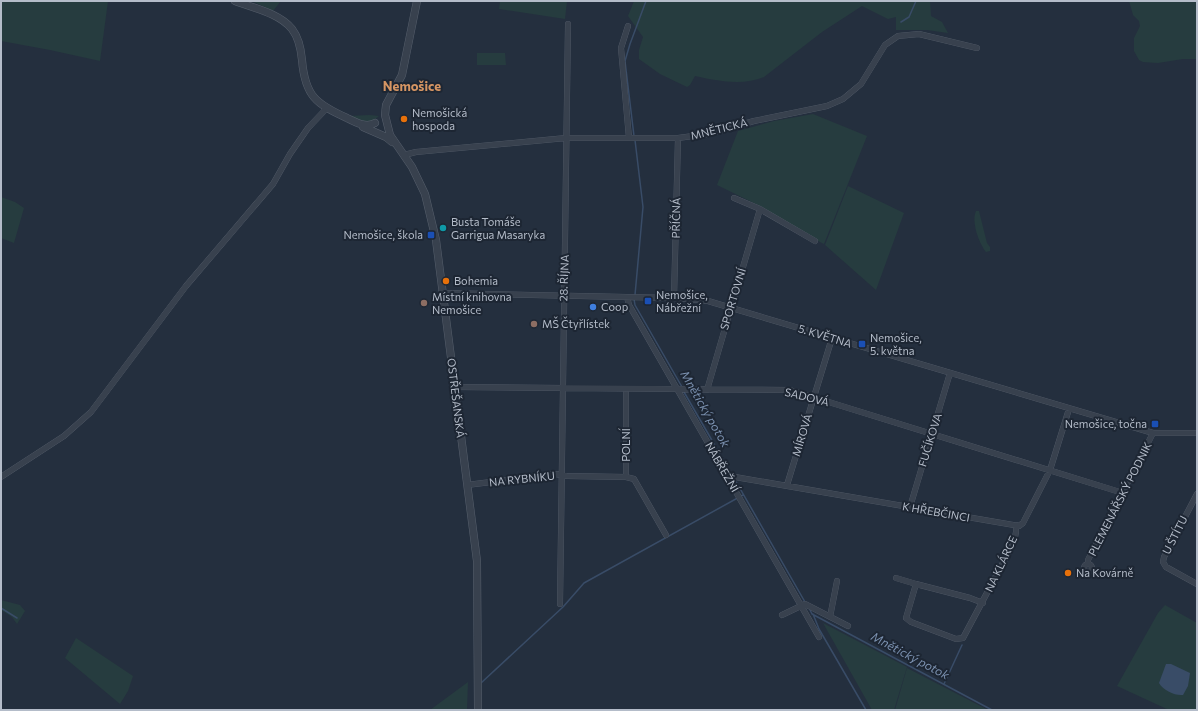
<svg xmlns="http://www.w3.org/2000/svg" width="1198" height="711" viewBox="0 0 1198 711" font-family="Commissioner,sans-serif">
  <rect width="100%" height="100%" fill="#242f3e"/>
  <path fill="#263c3f" d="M1 1H108L100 61 50 50 1 41Z
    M252 1H281L273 11Z
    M500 1H567L565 19 499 9Z
    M634 1H930L931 16 942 22 948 33 927 30H896V17L888 19 862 6 822 32 764 77C743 86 717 81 695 76L690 85 687 87 660 74 639 59V50L643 37 628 16Z
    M1129 1H1197V59H1183L1158 63 1143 62 1139 60 1134 51V38L1140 26 1139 21 1133 15Z
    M477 53H505L506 65H477Z
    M813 114 867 136 824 244 798 231 764 208 717 185 738 131 774 121Z
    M370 115 379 116 369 124 347 116Z
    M848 186 904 213 876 290 825 245Z
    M1 197 15 202 24 208 14 243 1 238Z
    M976 211H979L987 243 990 247V251L986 252C979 243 971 222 976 211Z
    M1 600 20 605 25 611 17 624 12 617 1 610Z
    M1165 605 1197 623V710H1169L1117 686 1158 613Z
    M823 623 907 667 894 710H872Z
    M76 638 133 676 128 691 120 704 65 658Z
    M907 668 988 710H895Z
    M468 682 467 710H430Z"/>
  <path fill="#394c67" d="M1166 664H1171L1190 673 1188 686 1183 695C1175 696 1163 690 1159 683Z"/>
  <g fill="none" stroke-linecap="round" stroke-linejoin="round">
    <path stroke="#394c67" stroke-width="1.5" d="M273 1H297
      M901 22 909 17 916 1
      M634 136 625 61 630 44 646 1
      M635 295 643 207 635 140
      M634 299 635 305 682 387
      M684 392 732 475
      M734 478 805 602
      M1 608 17 618
      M809 608 812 614 992 710
      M813 614 819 629 866 710
      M481 683 563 607 584 583 743 495
      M944 684 962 645"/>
    <g stroke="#565f6c" stroke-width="6">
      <path id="minor" d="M628 26 621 48 629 138
        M404 155 416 152 566 138H678L708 134 754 121 827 106 843 99 861 84 885 45 898 36 919 34 977 48
        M760 209 815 241
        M443 293 674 298 708 301 1153 433H1197
        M627 297 629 305 819 637
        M674 298 678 138
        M455 387 790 390 1123 493
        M626 389V477L634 479 666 535
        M707 390 760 209 734 198
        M1 477 64 436 91 412 186 286 273 184 290 154 308 128 327 108
        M728 477H735L1019 526 1023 523 1050 470 1069 409
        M467 485 555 474 567 476 626 477
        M787 485 832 338
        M1197 494 1164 557 1163 562 1166 567 1197 584
        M910 507 950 373
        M1088 564V560L1153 433
        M1084 568a4 4 0 1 1 8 0a4 4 0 1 1-8 0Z
        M896 578 916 584
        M983 603 970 598 916 584 906 618 911 622 956 639 963 638 1014 542 1016 532V525
        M560 604 568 24
        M782 615 805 604 848 626
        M830 617 837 581"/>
    </g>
    <g stroke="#565f6c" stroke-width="8">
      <path id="tertiary" d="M235 1C253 8 279 13 292 29 299 38 301 49 302 60 305 96 316 104 347 118 355 122 366 128 375 123
        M417 1 402 75 386 105 385 115 390 135 412 167 425 194 436 240 477 561 478 710
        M363 127 386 137 392 142"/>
    </g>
    <use href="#minor" stroke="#38414e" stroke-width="5.5"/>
    <use href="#tertiary" stroke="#38414e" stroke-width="7"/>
  </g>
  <g fill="#e8710a" stroke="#1d2633" stroke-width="1.5">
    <circle cx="404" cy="119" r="4"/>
    <circle cx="446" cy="281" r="4"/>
    <circle cx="1068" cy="573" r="4"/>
  </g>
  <circle fill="#0f9aa8" stroke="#1d2633" stroke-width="1.5" cx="443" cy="228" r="4"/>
  <g fill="#1a4fb4" stroke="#1d2633" stroke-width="1.5">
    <rect x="427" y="231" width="8" height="8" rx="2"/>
    <rect x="644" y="297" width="8" height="8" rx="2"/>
    <rect x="858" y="340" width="8" height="8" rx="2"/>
    <rect x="1151" y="420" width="8" height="8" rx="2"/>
  </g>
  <g fill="#8d6e63" stroke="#1d2633" stroke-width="1.5">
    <circle cx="424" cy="303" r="4"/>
    <circle cx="534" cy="324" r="4"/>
  </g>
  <circle fill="#3f7fe0" stroke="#1d2633" stroke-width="1.5" cx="593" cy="307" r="4"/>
  <g text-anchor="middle" stroke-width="4" stroke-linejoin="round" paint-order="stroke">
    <g font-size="11" fill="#b4bcc9" stroke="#1d2633" text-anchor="start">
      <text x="412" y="117">Nemošická<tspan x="412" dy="13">hospoda</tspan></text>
      <text x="451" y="226">Busta Tomáše<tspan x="451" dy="13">Garrigua Masaryka</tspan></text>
      <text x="423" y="239" text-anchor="end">Nemošice, škola</text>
      <text x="454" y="285">Bohemia</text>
      <text x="656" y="299">Nemošice,<tspan x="656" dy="13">Nábřežní</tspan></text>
      <text x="432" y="301">Místní knihovna<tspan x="432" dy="13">Nemošice</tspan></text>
      <text x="601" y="311">Coop</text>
      <text x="542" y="328">MŠ Čtyřlístek</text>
      <text x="870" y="342">Nemošice,<tspan x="870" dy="13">5. května</tspan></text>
      <text x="1147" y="428" text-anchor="end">Nemošice, točna</text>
      <text x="1076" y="577">Na Kovárně</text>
    </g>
    <g font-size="11" fill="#b4bcc9" stroke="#1d2633">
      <text transform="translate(719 129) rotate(-14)" y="4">MNĚTICKÁ</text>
      <text transform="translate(676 218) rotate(-89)" y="4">PŘÍČNÁ</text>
      <text transform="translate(564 278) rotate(-88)" y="4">28. ŘÍJNA</text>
      <text transform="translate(733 299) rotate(-73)" y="4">SPORTOVNÍ</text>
      <text transform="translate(825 336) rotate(17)" y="4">5. KVĚTNA</text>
      <text transform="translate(807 397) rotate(14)" y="4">SADOVÁ</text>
      <text transform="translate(456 398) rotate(83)" y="4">OSTŘEŠANSKÁ</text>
      <text transform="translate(802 435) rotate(-73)" y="4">MÍROVÁ</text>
      <text transform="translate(930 440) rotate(-73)" y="4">FUČÍKOVA</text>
      <text transform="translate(626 445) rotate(-90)" y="4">POLNÍ</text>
      <text transform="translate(722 467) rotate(60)" y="4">NÁBŘEŽNÍ</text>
      <text transform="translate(522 479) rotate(-6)" y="4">NA RYBNÍKU</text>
      <text transform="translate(1120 499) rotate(-63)" y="4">PLEMENÁŘSKÝ PODNIK</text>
      <text transform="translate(936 512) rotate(10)" y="4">K HŘEBČINCI</text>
      <text transform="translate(1175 535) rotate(-63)" y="4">U ŠTÍTU</text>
      <text transform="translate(1001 564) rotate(-65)" y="4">NA KLÁRCE</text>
    </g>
    <g font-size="12" font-style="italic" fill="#7c92b1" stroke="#1d2633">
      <text transform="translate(705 409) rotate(60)" y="4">Mnětický potok</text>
      <text transform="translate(910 656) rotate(28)" y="4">Mnětický potok</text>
    </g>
    <g font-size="13" font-weight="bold" fill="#d59563" stroke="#1d2633">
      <text x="412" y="91">Nemošice</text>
    </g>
  </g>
  <rect width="1198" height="711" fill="none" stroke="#b4bcc9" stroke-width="4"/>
</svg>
